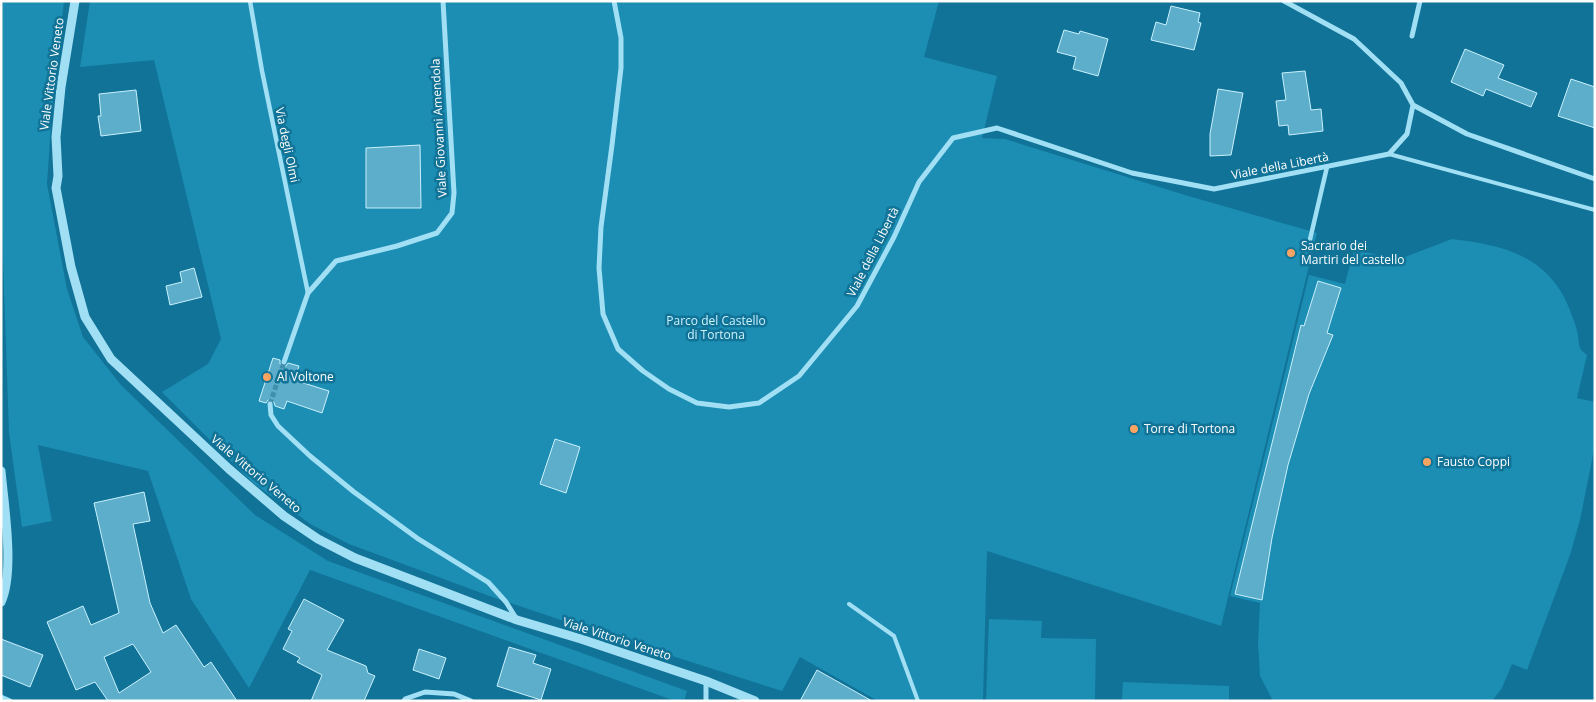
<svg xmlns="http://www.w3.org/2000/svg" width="1596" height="702" viewBox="0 0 1596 702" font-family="'Open Sans',sans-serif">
  <rect width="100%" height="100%" fill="#107397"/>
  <path fill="#1c8db3" d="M1 1H64L52 111 47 184 67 289 83 337 121 385 255 515 328 561 687 691 684 701H675L310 570 249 688 191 599 148 471 38 445 52 521 22 527 9 433 1 204Z
    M90 1H939L924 57 997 76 982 138 1005 139 1185 195 1317 233 1221 626 987 551 983 701H878L800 657 782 691 600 633 495 598 349 544 312 525 253 483 162 392 208 364 221 339 154 60 80 67Z
    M1452 239C1505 245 1551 257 1571 313 1573 319 1576 325 1577 331 1579 337 1578 345 1581 350 1583 352 1585 353 1587 355L1577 398 1595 402V445L1580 520 1570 555 1527 670 1512 664 1502 688 1492 701H1273L1260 676 1258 642 1260 603 1230 596 1309 275 1345 284 1354 249 1397 260Z
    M989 619 1042 621 1041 638 1096 639 1095 701H986Z
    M1123 682 1229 686V701H1122Z"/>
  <path fill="#5daeca" stroke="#c9f1fe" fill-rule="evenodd" d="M1171 6 1200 13 1198 22 1201 23 1194 50 1151 40 1156 22 1166 25Z
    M1064 30 1079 34 1080 31 1108 39 1098 76 1073 69 1076 57 1057 52Z
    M1465 49 1504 65 1498 78 1537 93 1531 107 1486 89 1483 96 1451 82Z
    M1305 71 1311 110 1321 109 1323 131 1289 135 1288 125 1279 126 1276 101 1286 100 1282 73Z
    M1571 79 1595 87V128L1558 116Z
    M1218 89 1243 93 1231 155 1210 156V134Z
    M136 90 141 131 101 136 98 116H101L99 94Z
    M420 145 421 208H366V148Z
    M194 268 202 297 170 305 166 286 182 282 180 272Z
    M1318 281 1341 288 1327 333 1333 335 1309 394 1288 465 1272 538 1262 600 1235 594 1301 325 1304 326Z
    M273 358 280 360V364L283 366H286L288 363 299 366 294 380 329 391 322 413 287 401 284 409 275 406 274 402 271 400H268L266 403 259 401Z
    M555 439 580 447 566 493 540 484Z
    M144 492 150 521 133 524 150 603 163 633 176 625 204 667 211 662 237 701H108L95 682 76 690 47 622 83 606 91 625 119 613 94 503ZM133 644 151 672 119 693 104 657Z
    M304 599 344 620 327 650 366 666 368 673 375 676 364 701H311L322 675 297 662 300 658 283 649 292 631 288 629Z
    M1 639 43 655 30 687 1 675Z
    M509 647 536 655 533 663 551 669 541 700 497 686Z
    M419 649 446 658 439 679 413 670Z
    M817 670 872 701H800Z"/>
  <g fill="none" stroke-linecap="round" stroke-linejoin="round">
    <path stroke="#408fac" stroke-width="5" stroke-dasharray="5 2.5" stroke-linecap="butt" d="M270 404 284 362"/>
    <path stroke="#a1dff4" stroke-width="4" d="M1389 154 1595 210
      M849 604 894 636 918 701"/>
    <path stroke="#a1dff4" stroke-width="4.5" d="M250 1 262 71 308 293
      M1308 248 1327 167"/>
    <path stroke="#a1dff4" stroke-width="5" d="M614 1 621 38V68L612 145 601 227 599 268 603 314 618 349 643 371 669 389 697 403 729 407 759 403 799 376 857 306 894 237 919 182 953 138 997 128 1132 173 1214 189 1389 154 1407 134 1413 105
      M1284 1 1354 39 1401 83 1413 105 1467 134 1595 179
      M1412 36 1420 1
      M284 362 308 293 336 261 397 246 437 233 452 213 454 193 443 1
      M270 404 271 415 278 426 310 456 354 492 417 538 488 582 506 602 516 618
      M706 681V701
      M1 697 10 701
      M404 701 405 699 425 692 454 694 471 701"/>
    <path stroke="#a1dff4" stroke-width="9" d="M75 1 61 87 56 137 58 176 56 188 71 267 85 317 111 359 229 469 284 516 318 539 355 558 517 620 581 639 706 681 755 701
      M1 471C4 505 15 572 1 602"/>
  </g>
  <g fill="#ffa463" stroke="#107397" stroke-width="2">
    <circle cx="1291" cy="253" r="5"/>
    <circle cx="267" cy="377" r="5"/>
    <circle cx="1134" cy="429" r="5"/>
    <circle cx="1427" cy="462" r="5"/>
  </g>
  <g text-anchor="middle" stroke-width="5" stroke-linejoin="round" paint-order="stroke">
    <g font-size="12" fill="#fff" stroke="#107397">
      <text transform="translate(52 74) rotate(-82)" y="4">Viale Vittorio Veneto</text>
      <text transform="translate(439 128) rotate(-93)" y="4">Viale Giovanni Amendola</text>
      <text transform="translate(287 145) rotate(78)" y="4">Via degli Olmi</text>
      <text transform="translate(1280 166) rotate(-11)" y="4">Viale della Libertà</text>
      <text transform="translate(873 252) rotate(-63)" y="4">Viale della Libertà</text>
      <text transform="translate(256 474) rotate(40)" y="4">Viale Vittorio Veneto</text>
      <text transform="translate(617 639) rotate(18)" y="4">Viale Vittorio Veneto</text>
    </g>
    <g font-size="12" fill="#fff" stroke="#107397" text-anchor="start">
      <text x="1301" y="250">Sacrario dei<tspan x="1301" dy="14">Martiri del castello</tspan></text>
      <text x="277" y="381">Al Voltone</text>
      <text x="1144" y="433">Torre di Tortona</text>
      <text x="1437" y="466">Fausto Coppi</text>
    </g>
    <g font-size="12" fill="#ccf2fe" stroke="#107397">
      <text x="716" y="325">Parco del Castello<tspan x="716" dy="14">di Tortona</tspan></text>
    </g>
  </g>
  <rect width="1596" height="702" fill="none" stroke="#ffffff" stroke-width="5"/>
</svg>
